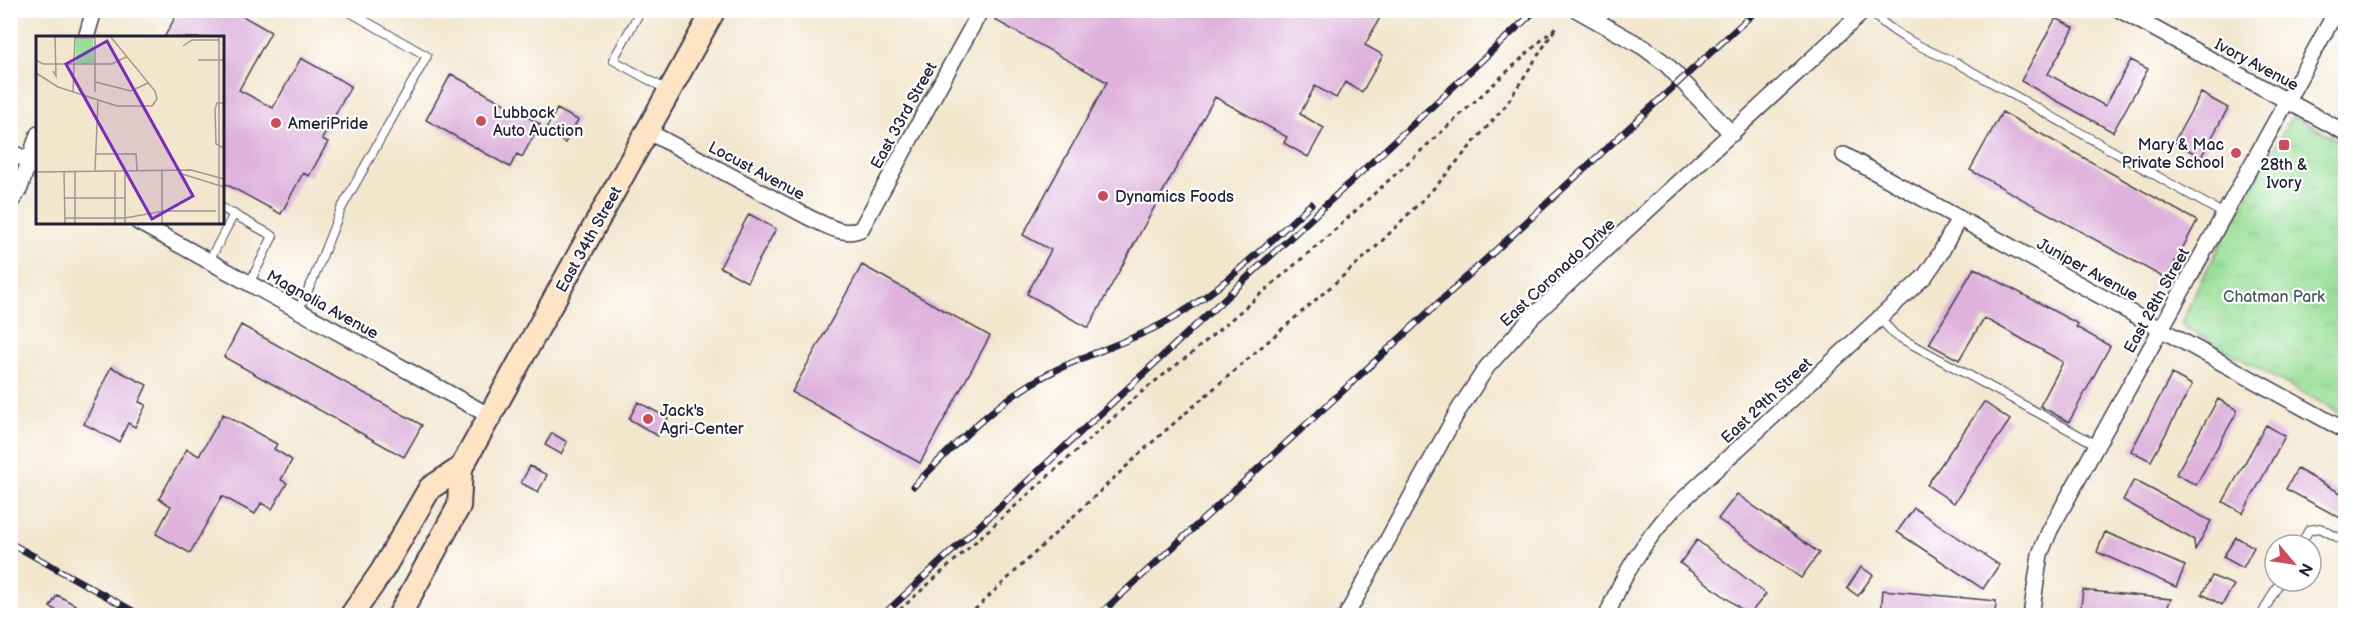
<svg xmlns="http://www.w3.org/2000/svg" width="2356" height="626" viewBox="0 0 2356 626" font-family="'Balsamiq Sans',sans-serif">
  <defs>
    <pattern id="park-tufts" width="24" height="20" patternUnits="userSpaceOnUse" patternTransform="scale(1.5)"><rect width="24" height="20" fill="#99df98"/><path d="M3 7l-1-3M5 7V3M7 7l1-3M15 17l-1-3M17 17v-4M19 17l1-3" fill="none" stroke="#84bf84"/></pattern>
  </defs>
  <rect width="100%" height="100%" fill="#fff"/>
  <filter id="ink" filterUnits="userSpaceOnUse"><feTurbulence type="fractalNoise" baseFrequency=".0167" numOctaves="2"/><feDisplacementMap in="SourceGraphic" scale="12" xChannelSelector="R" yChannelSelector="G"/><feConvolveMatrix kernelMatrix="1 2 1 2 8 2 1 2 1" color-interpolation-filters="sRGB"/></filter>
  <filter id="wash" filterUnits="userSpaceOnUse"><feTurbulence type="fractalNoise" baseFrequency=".008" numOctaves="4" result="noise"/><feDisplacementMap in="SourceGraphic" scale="24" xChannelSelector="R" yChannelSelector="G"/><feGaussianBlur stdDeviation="1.35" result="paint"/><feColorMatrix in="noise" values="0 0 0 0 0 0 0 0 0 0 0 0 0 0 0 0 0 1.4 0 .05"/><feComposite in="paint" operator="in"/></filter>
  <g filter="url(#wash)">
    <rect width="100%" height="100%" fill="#f2e6cc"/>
    <path fill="url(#park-tufts)" stroke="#5e806a" stroke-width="1.5" d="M2291 118H2298L2345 144V416L2187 329 2182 323 2199 284Z"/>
    <g id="blocks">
      <path fill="#deb2dc" d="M179 10H232L271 32 239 90 273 108 301 58 351 86 322 139 328 142 309 176 303 173 281 214 222 182V38H164Z
        M1001 10H1384L1365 45 1383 55 1362 92 1345 82 1336 98 1315 86 1300 114 1324 128 1308 157 1284 143 1287 137 1215 97 1088 328 1027 294 1051 250 1023 235 1107 82 995 20Z
        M2056 18 2074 28 2048 74 2105 106 2131 60 2148 69 2113 132 2021 81Z
        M451 74 540 124 522 157 517 154 510 167 426 120Z
        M2201 93 2228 108 2201 157 2174 142Z
        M557 109 578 120 565 143 545 131Z
        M2002 112 2197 221 2166 279 1970 170Z
        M749 214 776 229 747 282 720 267Z
        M862 265 990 336 920 463 792 392Z
        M1974 268 2078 324 2076 327 2110 346 2069 422 2040 406 2063 362 2015 335 1984 318 1959 360 1929 344Z
        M241 325 422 425 404 457 224 357Z
        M111 367 147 385 139 402 146 405 135 427 128 423 119 442 84 424Z
        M2172 374 2192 385 2151 461 2131 451Z
        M2218 399 2237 410V412L2196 485 2176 474Z
        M638 402 668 418 658 436 629 419Z
        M1984 402 2010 420 1954 503 1927 485Z
        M223 414 277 444 274 449 292 460 281 480 287 483 272 509 261 503 255 514 222 496 190 553 156 534 171 506 159 499 187 449 199 456Z
        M2266 425 2285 436 2243 513 2223 502Z
        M552 433 567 442 561 454 545 445Z
        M530 466 547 475 538 492 521 483Z
        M2297 469 2346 496V521L2286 489Z
        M2134 480 2211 521 2195 550 2194 540 2123 500Z
        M1737 494 1819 553 1801 578 1718 519Z
        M1914 508 1999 565 1983 589 1897 532Z
        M2105 532 2185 566 2176 587 2097 552Z
        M2236 537 2254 547 2243 568 2223 557Z
        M1697 540 1766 594 1749 615 1680 563Z
        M1861 567 1873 575 1858 596 1847 588Z
        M2212 576 2234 585 2222 605 2202 594Z
        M1883 590 1996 601 1995 615H1881Z
        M2083 590 2090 591 2171 599 2164 615H2103L2080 613Z
        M57 595 94 615H65L50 607Z"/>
    </g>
  </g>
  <g filter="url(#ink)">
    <use href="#blocks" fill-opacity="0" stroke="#413f51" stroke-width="1.5"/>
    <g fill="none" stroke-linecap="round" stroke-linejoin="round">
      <g stroke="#413f51" stroke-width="10">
        <path id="service" d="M641 10 613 60 667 90
          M1869 10C1893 35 1926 50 1957 63L2224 214
          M222 208 273 236 249 284
          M209 261 234 214
          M298 310 312 282 341 209 427 56 346 10
          M1880 319 1895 335 2097 445
          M2300 545 2309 530 2320 528 2346 542
          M2261 616 2280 581"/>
      </g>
      <g stroke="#413f51" stroke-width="18">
        <path id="minor" d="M1577 10 1643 47 1666 64 1732 134
          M2120 10 2346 133
          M86 38 94 10
          M647 131 810 218C826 225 844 237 861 229L981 10
          M10 151 35 165
          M1844 155 2346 431
          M10 204 20 188 38 134
          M138 222 490 416
          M1346 616 1458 411 1487 367 1532 317 1865 10
          M1607 616C1622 574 1646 539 1675 507L1925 276 1940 254 1959 218
          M2031 616 2040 554 2050 530 2337 10"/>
      </g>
      <g stroke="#413f51" stroke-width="26">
        <path id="secondary" d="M351 616 382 571 430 488 461 468
          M399 616 459 506 461 468 714 10"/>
      </g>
      <path stroke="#413f51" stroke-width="3" stroke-dasharray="4.5 4.5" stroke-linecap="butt" d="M893 616 1144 390 1192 353 1327 237 1558 25
        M968 616 1149 445 1374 249 1437 185 1506 105 1555 29"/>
      <use href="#service" stroke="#fff" stroke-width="8"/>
      <use href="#minor" stroke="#fff" stroke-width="15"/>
      <use href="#secondary" stroke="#fee4c5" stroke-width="22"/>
      <g stroke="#22223b" stroke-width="7">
        <path id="rail" d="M914 486C958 441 1000 397 1058 369 1097 350 1141 338 1178 315 1227 285 1269 242 1311 204
          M10 543 142 616
          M882 616 1536 10
          M1098 616 1757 10"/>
      </g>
      <use href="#rail" stroke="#fff" stroke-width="4.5" stroke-dasharray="14" stroke-linecap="butt"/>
    </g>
  </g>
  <g fill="#d1495b" stroke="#fff" stroke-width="2">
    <circle cx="481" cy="121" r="6"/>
    <circle cx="276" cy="123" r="6"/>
    <rect x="2278" y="139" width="12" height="12" rx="3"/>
    <circle cx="2236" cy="153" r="6"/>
    <circle cx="1103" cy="196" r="6"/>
    <circle cx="648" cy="419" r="6"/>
  </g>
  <g text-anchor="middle" stroke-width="4.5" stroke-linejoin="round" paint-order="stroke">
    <g font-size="16" fill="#22223b" stroke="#fff">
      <text transform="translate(2257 64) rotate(28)" y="6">Ivory Avenue</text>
      <text transform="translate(903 115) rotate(-61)" y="6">East 33rd Street</text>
      <text transform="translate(757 170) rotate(28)" y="6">Locust Avenue</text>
      <text transform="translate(588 239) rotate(-61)" y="6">East 34th Street</text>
      <text transform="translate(2088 269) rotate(29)" y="6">Juniper Avenue</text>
      <text transform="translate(1557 272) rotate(-43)" y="6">East Coronado Drive</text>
      <text transform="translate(2156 300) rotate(-61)" y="6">East 28th Street</text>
      <text transform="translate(323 304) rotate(29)" y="6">Magnolia Avenue</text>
      <text transform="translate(1766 400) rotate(-43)" y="6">East 29th Street</text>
    </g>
    <g font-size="16" fill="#22223b" stroke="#fff" text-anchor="start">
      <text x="493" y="118">Lubbock<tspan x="493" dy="18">Auto Auction</tspan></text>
      <text x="288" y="129">AmeriPride</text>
      <text x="2224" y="150" text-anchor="end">Mary &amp; Mac<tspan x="2224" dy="18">Private School</tspan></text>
      <text x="2284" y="170" text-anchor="middle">28th &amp;<tspan x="2284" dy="18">Ivory</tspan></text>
      <text x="1115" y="202">Dynamics Foods</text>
      <text x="660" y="416">Jack's<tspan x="660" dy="18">Agri-Center</tspan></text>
    </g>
    <g font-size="16" fill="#465b57" stroke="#fff">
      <text x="2274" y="302">Chatman Park</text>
    </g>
  </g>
  <g transform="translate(36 36)">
    <rect width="188" height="188" fill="#f2e6cc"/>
    <path d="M40 3H57L58 27H40Z" fill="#99df98"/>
    <path fill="none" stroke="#9f9892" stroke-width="1.5" d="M59 0V56M39 2H59M147 10 156 4H183M0 24 7 28H76L90 21M162 24H188M17 35 20 40 19 0M0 37 22 51 81 70H116L121 63 119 55 74 0M59 46 95 55 112 47M37 56 39 0M188 67H181L179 73 180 108 188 112M59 118H100L101 135M59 135 62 64M89 135V187M126 135V187M0 136 155 134 188 143M28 136 29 187M39 136V187M143 137 188 151M28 162H89M29 182H89L128 175H180M79 187V135M183 187V0"/>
    <path fill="#7b2cbf" fill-opacity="0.15" stroke="#7b2cbf" stroke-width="3" d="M71 5 157 160 116 183 30 28Z"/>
    <rect width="188" height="188" fill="none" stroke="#22223b" stroke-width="3"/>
  </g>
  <rect width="2356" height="626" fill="none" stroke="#fff" stroke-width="36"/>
  <g transform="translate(2293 563) rotate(119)"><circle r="28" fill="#ffffff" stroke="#a7a7b1" stroke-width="1.5"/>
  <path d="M0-4.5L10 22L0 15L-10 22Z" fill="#d1495b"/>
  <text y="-9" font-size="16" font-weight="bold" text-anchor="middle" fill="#22223b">N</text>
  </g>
</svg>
